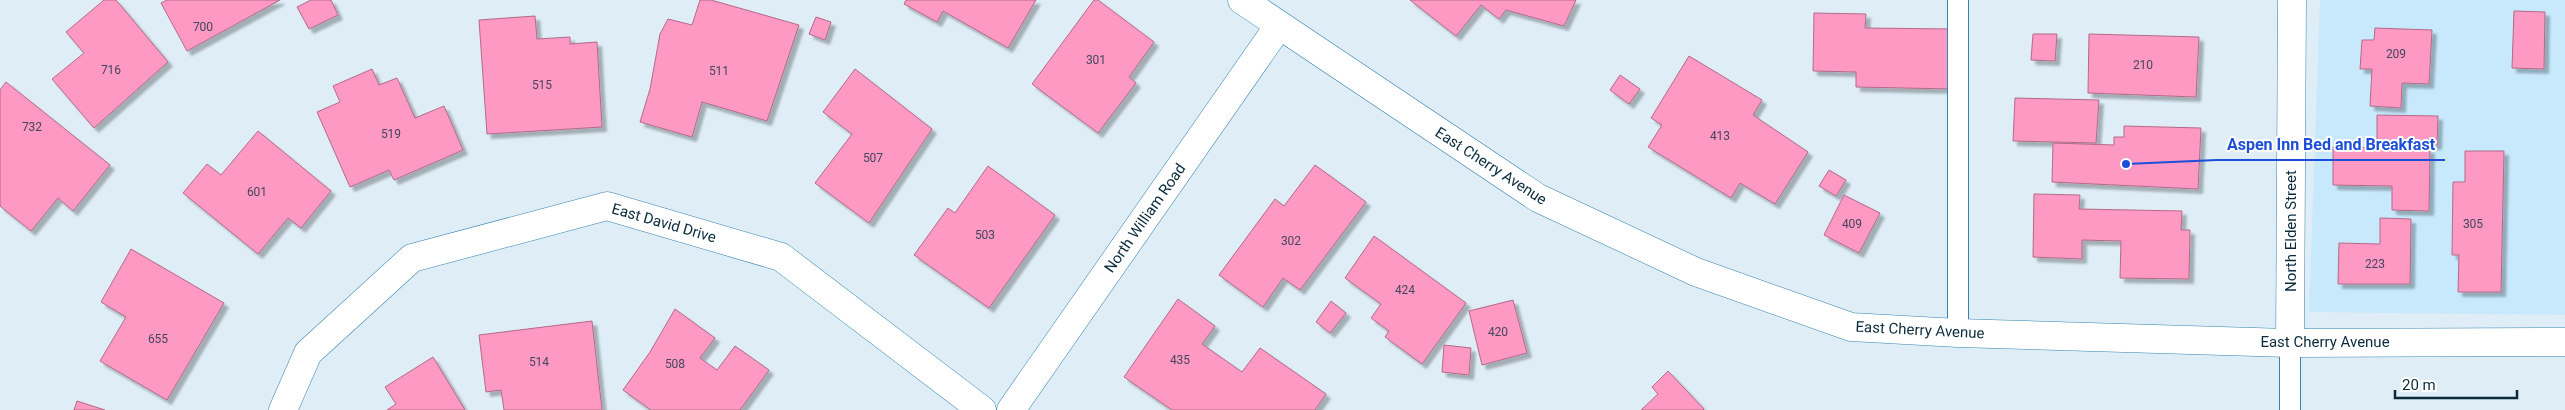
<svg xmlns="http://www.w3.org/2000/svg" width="2565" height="410" viewBox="0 0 2565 410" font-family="Roboto,sans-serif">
  <defs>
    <filter id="shadow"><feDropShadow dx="4.5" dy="4.5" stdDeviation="1" flood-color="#0004"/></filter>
  </defs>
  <rect width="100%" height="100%" fill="#deedf6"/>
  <path fill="#c8e9fc" d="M2320 0H2565V315L2309 312Z"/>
  <path fill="#fd99c2" stroke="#b36a88" filter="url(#shadow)" d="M104 0H116L168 62 94 128 52 79 84 53 66 32Z
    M167 0H280L187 51 161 3Z
    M311 0H331L338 15 309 29 297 7Z
    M700 0H711L799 25 767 121 702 102 692 137 640 122 650 89 660 34 668 19 692 25Z
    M906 0H1036L1008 48 943 11 937 22 904 4Z
    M1094 0H1098L1154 42 1129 77 1136 83 1098 133 1032 84Z
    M1410 0H1576L1564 26 1506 10 1499 19 1481 5 1456 36Z
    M2514 11 2545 12 2544 69 2512 68Z
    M1814 13 1866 14 1865 28 1953 29V89L1856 87V72L1813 71Z
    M535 16 537 39 570 37V44L597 42 602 127 487 134 479 20Z
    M816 17 831 22 825 40 809 34Z
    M2375 28 2432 30 2429 84 2402 83 2401 108 2370 106 2372 69H2360L2362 40H2374Z
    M2033 34H2057L2055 61 2031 60Z
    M2089 34 2199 37 2196 97 2088 93Z
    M1689 56 1762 100 1753 115 1808 152 1775 204 1740 183 1731 198 1648 147 1662 125 1651 118Z
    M372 69 379 85 397 78 415 118 444 106 463 150 394 180 389 170 350 187 317 112 340 102 333 86Z
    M855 69 932 129 869 223 815 183 852 134 823 112Z
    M1620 75 1640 89 1629 104 1610 90Z
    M6 82 110 165 73 211 58 198 31 231 0 206V90Z
    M2015 98 2099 100 2096 143 2013 141Z
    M2377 115 2438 116 2437 145 2377 144Z
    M2124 126 2201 128 2198 189 2052 182 2053 143 2114 145V137H2124Z
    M258 131 331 191 301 228 288 218 258 254 183 193 207 164 221 175Z
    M2333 147 2430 149 2429 211 2392 210V186L2333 185Z
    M2465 151H2504L2501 292H2458L2459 255H2452L2453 182H2465Z
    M1315 165 1366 202 1300 290 1283 278 1263 307 1219 275 1275 199 1284 206Z
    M988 166 1055 215 989 308 914 255 948 208 955 213Z
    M1829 170 1846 180 1836 196 1819 186Z
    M2034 194 2080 195 2079 209 2182 211 2181 230H2190L2189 279 2120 278 2121 241 2082 240V259L2033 257Z
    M1844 195 1880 213 1859 253 1824 235Z
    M2380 218 2411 219 2410 284H2338L2339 243 2380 244Z
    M1374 236 1466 303 1422 364 1385 337 1389 331 1371 318 1381 304 1345 278Z
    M131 249 224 303 167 400 100 361 126 317 101 302Z
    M1178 299 1215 326 1202 344 1242 372 1260 348 1326 394 1315 410H1172L1124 377Z
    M1513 300 1527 353 1482 365 1469 311Z
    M1331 301 1346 313 1330 333 1316 322Z
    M675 309 715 338 700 358 717 370 735 346 769 370 740 410H651L623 390 650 352Z
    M592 321 602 410H504L501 390 486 392 479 335Z
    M1444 345 1471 348 1469 375 1442 372Z
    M433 357 465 410H387L396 404 385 387Z
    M1668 371 1704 409 1703 410H1641L1658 394 1652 387Z
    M77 401 105 410H74Z"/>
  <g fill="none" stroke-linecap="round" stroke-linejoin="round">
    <g stroke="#3585af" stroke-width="22">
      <path id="service" d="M1958 333V0
        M2290 410V343"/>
    </g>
    <g stroke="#3585af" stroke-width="29">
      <path id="minor" d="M1242 0 1538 198 1696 272 1851 327 1958 333 2290 343 2565 342
        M2290 343 2292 0
        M283 410 308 353 412 258 607 206 781 257 982 410
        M1011 410 1278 27"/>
    </g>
    <use href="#service" stroke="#fff" stroke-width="20"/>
    <use href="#minor" stroke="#fff" stroke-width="28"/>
  </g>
  <g text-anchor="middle" stroke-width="4" stroke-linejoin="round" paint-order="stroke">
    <g font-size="12" fill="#46465e">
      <text x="203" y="31">700</text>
      <text x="2396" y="58">209</text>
      <text x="1096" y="64">301</text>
      <text x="2143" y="69">210</text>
      <text x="111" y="74">716</text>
      <text x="719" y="75">511</text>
      <text x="542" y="89">515</text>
      <text x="32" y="131">732</text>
      <text x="391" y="138">519</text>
      <text x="1720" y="140">413</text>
      <text x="873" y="162">507</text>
      <text x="257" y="196">601</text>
      <text x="1852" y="228">409</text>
      <text x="2473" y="228">305</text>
      <text x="985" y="239">503</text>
      <text x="1291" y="245">302</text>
      <text x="2375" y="268">223</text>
      <text x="1405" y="294">424</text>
      <text x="1498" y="336">420</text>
      <text x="158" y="343">655</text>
      <text x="1180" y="364">435</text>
      <text x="539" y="366">514</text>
      <text x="675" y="368">508</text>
    </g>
    <g font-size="15" fill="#092b3c" stroke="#fff">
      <text transform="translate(1491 166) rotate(33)" y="5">East Cherry Avenue</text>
      <text transform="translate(1145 218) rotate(-55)" y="5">North William Road</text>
      <text transform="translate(664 223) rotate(16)" y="5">East David Drive</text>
      <text transform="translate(2291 231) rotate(-90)" y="5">North Elden Street</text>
      <text transform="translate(1920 330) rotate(3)" y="5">East Cherry Avenue</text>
      <text x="2325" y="347">East Cherry Avenue</text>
    </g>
  </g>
  <path fill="none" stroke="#1d4ed8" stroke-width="2" d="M2126 164L2217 160H2445"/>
  <circle fill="#1d4ed8" stroke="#fff" stroke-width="2" cx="2126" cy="164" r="5"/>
  <g font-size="16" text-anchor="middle" font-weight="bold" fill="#1d4ed8" stroke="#fff" stroke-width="4" stroke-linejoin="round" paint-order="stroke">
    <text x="2331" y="150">Aspen Inn Bed and Breakfast</text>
  </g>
  <path d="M2395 390v8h122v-8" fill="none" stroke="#092b3c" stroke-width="2.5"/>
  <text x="2402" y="390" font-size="15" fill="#092b3c" stroke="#ffffff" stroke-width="4" paint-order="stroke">20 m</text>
</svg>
